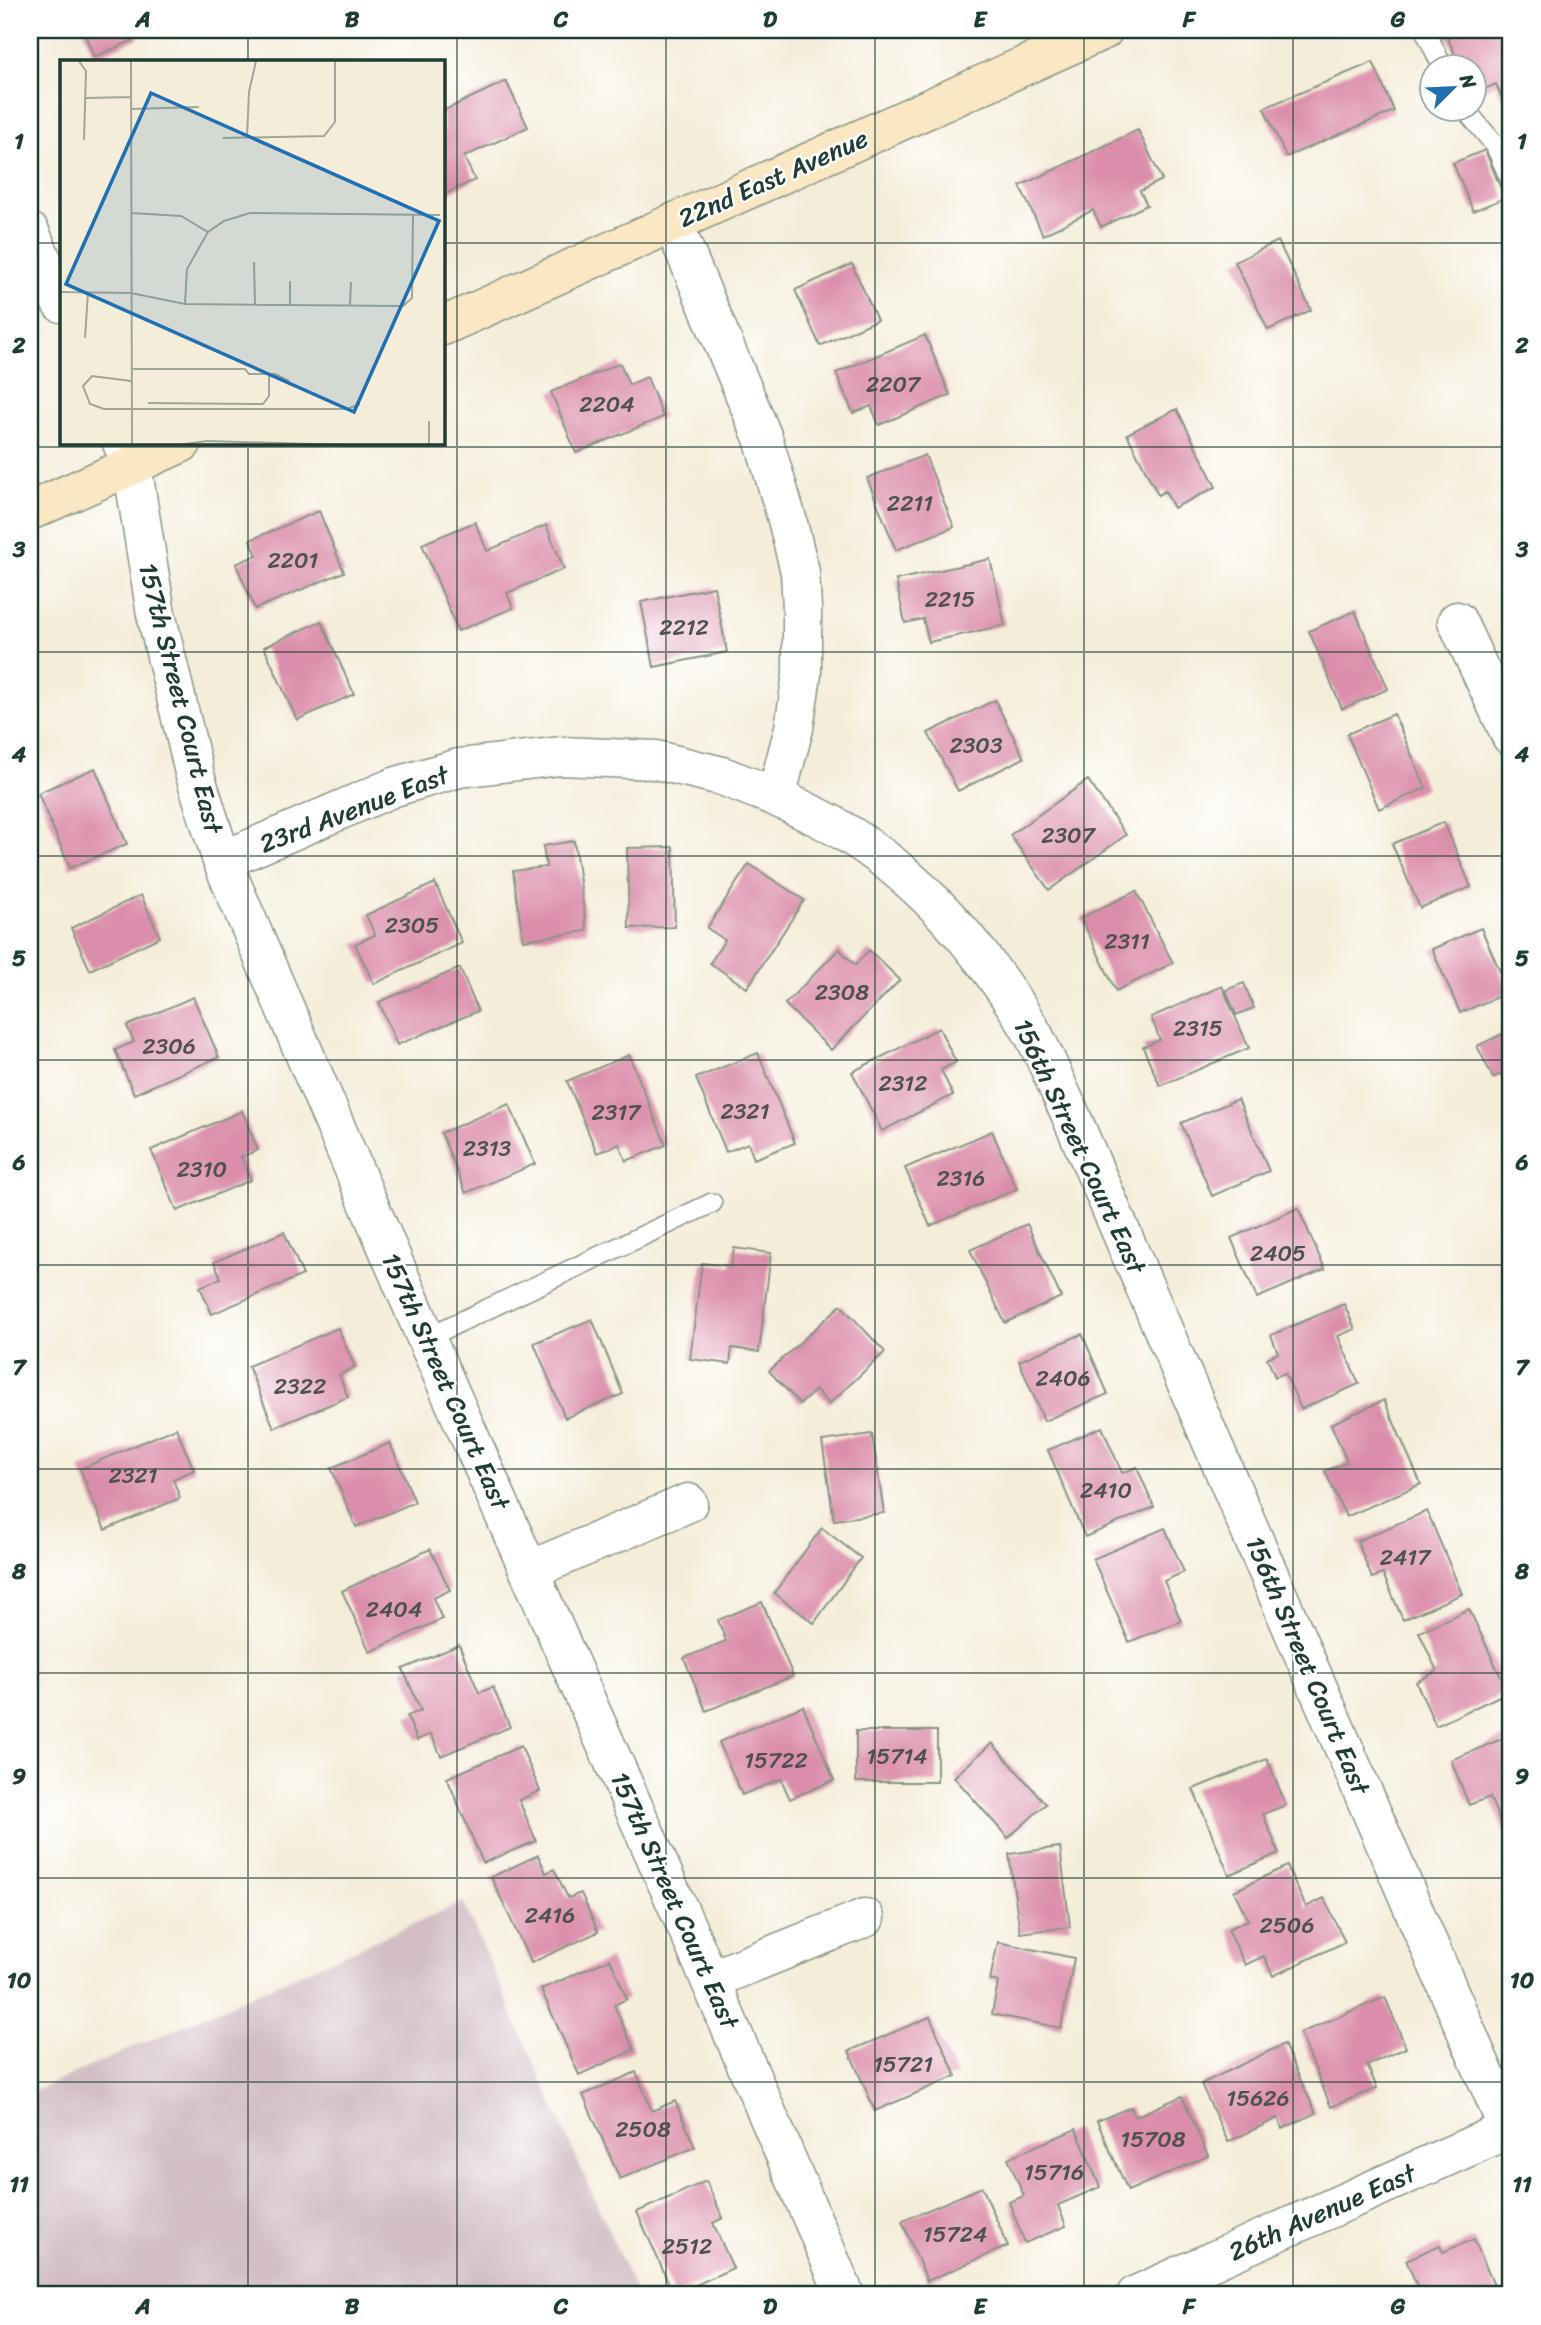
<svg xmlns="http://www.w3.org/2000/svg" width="1541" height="2325" viewBox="0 0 1541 2325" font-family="Sriracha,sans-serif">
  <rect width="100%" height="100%" fill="#fff"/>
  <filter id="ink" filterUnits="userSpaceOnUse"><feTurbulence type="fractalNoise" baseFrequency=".0143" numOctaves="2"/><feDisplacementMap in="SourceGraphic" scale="14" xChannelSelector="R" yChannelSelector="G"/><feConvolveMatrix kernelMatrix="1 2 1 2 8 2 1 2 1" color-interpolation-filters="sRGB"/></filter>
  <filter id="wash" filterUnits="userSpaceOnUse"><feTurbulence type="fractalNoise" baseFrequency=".00686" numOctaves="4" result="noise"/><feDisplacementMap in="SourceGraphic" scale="28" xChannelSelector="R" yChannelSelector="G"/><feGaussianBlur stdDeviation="1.57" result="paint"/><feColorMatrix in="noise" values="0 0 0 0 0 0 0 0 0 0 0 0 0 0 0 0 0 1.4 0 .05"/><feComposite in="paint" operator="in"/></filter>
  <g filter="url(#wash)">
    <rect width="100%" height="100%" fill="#f4edd9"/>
    <path fill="#d2bec4" d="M463 1902 637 2295H30V2093Z"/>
    <g id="blocks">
      <path fill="#db8eab" d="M83 30H135L139 38 94 57Z
        M1444 30H1511V118L1496 84 1474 94V66H1460Z
        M1373 62 1394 111 1286 157 1264 108Z
        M506 81 528 127 464 157 475 180 443 195V111Z
        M1138 130 1162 180 1140 191 1147 205 1101 227 1093 210 1043 235 1020 186Z
        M1485 150 1505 198 1473 211 1453 163Z
        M1278 241 1311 310 1268 330 1235 262Z
        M852 264 877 320 820 346 795 290Z
        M925 335 950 395 879 425 871 406 853 413 836 373Z
        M620 363 629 385 647 377 663 417 576 453 551 392Z
        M1177 409 1216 487 1174 508 1165 491 1158 495 1127 434Z
        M925 455 954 527 896 550 867 478Z
        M319 511 344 572 255 609 236 564 257 555 250 540Z
        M475 522 487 551 546 525 564 569 507 593 513 608 458 631 422 544Z
        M990 559 1005 625 929 642 923 619 905 623 896 580Z
        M714 587 727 652 654 667 641 602Z
        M1355 611 1388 689 1342 709 1309 631Z
        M321 621 354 694 297 720 264 647Z
        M995 700 1024 758 958 791 928 733Z
        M1394 714 1426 788 1379 809 1347 734Z
        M95 768 127 844 70 868 38 793Z
        M1088 780 1126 835 1049 890 1010 835Z
        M1444 822 1471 887 1420 908 1392 844Z
        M574 841 587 931 523 940 513 871 546 867 543 846Z
        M673 847 675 927 629 928 627 848Z
        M749 864 804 900 747 988 710 963 725 940 707 928Z
        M435 883 462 943 374 984 355 944 375 935 366 915Z
        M1136 891 1173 963 1116 991 1081 918Z
        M141 895 160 937 90 970 71 928Z
        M1481 928 1509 992 1460 1013 1432 949Z
        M839 949 855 965 869 950 900 980 831 1050 785 1004Z
        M460 968 478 1011 397 1045 379 1002Z
        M1244 983 1254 1008 1236 1015 1226 990Z
        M1222 986 1249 1048 1160 1086 1143 1047 1160 1040 1151 1017Z
        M193 997 219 1057 134 1094 115 1050 134 1042 127 1026Z
        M939 1028 956 1062 941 1070 953 1095 882 1131 852 1072Z
        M1511 1030V1097L1501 1074 1493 1078 1477 1046Z
        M758 1053 795 1143 754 1159 748 1143 726 1152 696 1078Z
        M629 1055 666 1145 626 1161 619 1144 597 1153 567 1081Z
        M1238 1099 1269 1171 1212 1196 1181 1123Z
        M509 1104 535 1164 466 1193 441 1133Z
        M242 1111 258 1150 241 1157 251 1180 177 1211 151 1150Z
        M992 1131 1017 1189 930 1226 905 1168Z
        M1298 1208 1325 1269 1257 1298 1231 1238Z
        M1027 1224 1061 1297 1005 1323 970 1250Z
        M284 1232 303 1275 212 1314 200 1287 221 1278 214 1262Z
        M734 1248 771 1253 759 1352 732 1348 730 1364 690 1359 702 1263 731 1266Z
        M1344 1304 1355 1329 1338 1336 1359 1384 1301 1409 1285 1373 1275 1377 1267 1358 1278 1353 1271 1335Z
        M841 1305 885 1352 829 1404 816 1390 800 1404 769 1371Z
        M592 1319 623 1394 565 1418 534 1343Z
        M338 1328 355 1367 339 1375 348 1397 274 1428 248 1366Z
        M1082 1334 1108 1394 1044 1421 1019 1361Z
        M1384 1400 1421 1484 1346 1517 1325 1471 1347 1462 1331 1424Z
        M1102 1427 1122 1473 1137 1467 1154 1507 1085 1537 1048 1450Z
        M176 1428 194 1470 173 1479 180 1498 105 1530 80 1469Z
        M872 1434 884 1513 834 1520 822 1441Z
        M390 1443 415 1502 356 1527 331 1468Z
        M1427 1511 1462 1594 1403 1620 1383 1574 1372 1578 1357 1541Z
        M822 1528 861 1558 814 1623 774 1593Z
        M1165 1528 1184 1572 1164 1581 1181 1621 1129 1642 1093 1559Z
        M430 1549 450 1590 433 1598 442 1619 370 1652 342 1591Z
        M762 1602 793 1676 706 1711 684 1658 726 1641 718 1620Z
        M1469 1609 1508 1692 1436 1726 1416 1682 1437 1671 1419 1632Z
        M459 1645 479 1693 493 1687 510 1727 441 1756 431 1734 417 1740 407 1716 421 1711 403 1669Z
        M803 1706 834 1780 790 1799 781 1779 742 1795 719 1742Z
        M856 1731H937V1782H856Z
        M1511 1735V1835L1506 1837 1490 1797 1469 1805 1451 1760Z
        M992 1743 1046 1804 1008 1838 954 1777Z
        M521 1746 540 1791 519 1800 536 1841 483 1863 447 1778Z
        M1267 1759 1286 1805 1263 1814 1279 1853 1229 1875 1193 1789Z
        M1060 1847 1070 1927 1020 1933 1009 1854Z
        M538 1855 546 1873 554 1869 568 1898 581 1893 598 1932 531 1963 491 1877Z
        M1287 1866 1306 1907 1324 1898 1345 1942 1273 1976 1264 1956 1245 1965 1228 1929 1248 1920 1234 1891Z
        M998 1942 1074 1958 1061 2028 992 2014 998 1982 990 1980Z
        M610 1959 627 1999 614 2005 634 2050 579 2075 541 1989Z
        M1385 1997 1406 2048 1367 2065 1377 2088 1331 2107 1300 2033Z
        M930 2017 956 2076 875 2111 849 2051Z
        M1284 2044 1316 2113 1282 2129 1278 2118 1228 2142 1201 2084Z
        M636 2072 652 2111 675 2101 695 2147 620 2179 583 2095Z
        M1182 2096 1208 2156 1128 2191 1097 2121 1131 2107 1135 2117Z
        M1076 2129 1100 2187 1058 2205 1066 2226 1025 2243 1009 2202 1024 2196 1008 2158Z
        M706 2181 723 2218 713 2223 733 2268 674 2295 637 2212Z
        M982 2187 1008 2246 927 2281 902 2221Z
        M1474 2239 1498 2295H1421L1406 2260 1440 2245 1443 2252Z"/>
    </g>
  </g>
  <g filter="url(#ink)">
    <use href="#blocks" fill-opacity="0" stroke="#8a9586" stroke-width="2"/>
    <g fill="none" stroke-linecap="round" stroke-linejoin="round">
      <g stroke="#8a9586" stroke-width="22">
        <path id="lane" d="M1425 30 1442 66
          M1464 108 1495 145 1511 181
          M426 1338 712 1203"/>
      </g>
      <g stroke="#8a9586" stroke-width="41">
        <path id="street" d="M673 223 763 438 787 519 800 572 802 608V674L794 728 776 797C796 807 818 816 838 828 918 874 982 949 1029 1027 1044 1052 1055 1082 1068 1109L1511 2135
          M30 232 61 303
          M122 443 132 465 156 614 194 772 222 861 426 1338 710 1980 845 2295
          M1457 621 1511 736
          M222 861 394 787 459 768 561 756 656 760 722 776 776 797
          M530 1570 688 1503
          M710 1980 865 1918
          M1136 2295 1509 2129"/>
      </g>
      <g stroke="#8a9586" stroke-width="41">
        <path id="secondary" d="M443 326 1104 30
          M30 511 182 443"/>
      </g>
      <use href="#lane" stroke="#fff" stroke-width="19"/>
      <use href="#street" stroke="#fff" stroke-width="38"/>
      <use href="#secondary" stroke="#fae7c3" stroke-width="38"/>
    </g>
  </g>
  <path fill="none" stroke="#1f3d34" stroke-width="2" stroke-opacity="0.55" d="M248 30V61M457 30V2295M666 30V2295M875 30V2295M1084 30V2295M1293 30V2295M30 243H61M443 243H1511M248 443V2295M30 447H1511M30 652H1511M30 856H1511M30 1060H1511M30 1265H1511M30 1469H1511M30 1673H1511M30 1878H1511M30 2082H1511"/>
  <g text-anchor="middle" stroke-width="5" stroke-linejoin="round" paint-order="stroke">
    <g font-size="23" fill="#4e5152">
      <text x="893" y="392">2207</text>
      <text x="607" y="412">2204</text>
      <text x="910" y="511">2211</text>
      <text x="293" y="568">2201</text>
      <text x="950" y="607">2215</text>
      <text x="684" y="635">2212</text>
      <text x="976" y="753">2303</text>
      <text x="1068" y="843">2307</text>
      <text x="412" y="933">2305</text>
      <text x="1127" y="949">2311</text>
      <text x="842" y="1000">2308</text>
      <text x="1198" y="1036">2315</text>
      <text x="169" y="1054">2306</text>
      <text x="903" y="1091">2312</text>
      <text x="745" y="1119">2321</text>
      <text x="616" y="1120">2317</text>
      <text x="487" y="1156">2313</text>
      <text x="202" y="1177">2310</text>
      <text x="961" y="1186">2316</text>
      <text x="1278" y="1261">2405</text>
      <text x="1063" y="1386">2406</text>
      <text x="300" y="1394">2322</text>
      <text x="133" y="1483">2321</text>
      <text x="1106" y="1498">2410</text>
      <text x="1405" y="1565">2417</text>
      <text x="394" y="1617">2404</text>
      <text x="897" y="1764">15714</text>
      <text x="776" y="1768">15722</text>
      <text x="550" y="1923">2416</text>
      <text x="1287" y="1933">2506</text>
      <text x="903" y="2072">15721</text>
      <text x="1258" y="2106">15626</text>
      <text x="643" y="2137">2508</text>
      <text x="1153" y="2147">15708</text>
      <text x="1054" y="2180">15716</text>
      <text x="955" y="2242">15724</text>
      <text x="687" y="2254">2512</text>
    </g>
    <g font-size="26" fill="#1f3d34" stroke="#fff">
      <text transform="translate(773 178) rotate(-24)" y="9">22nd East Avenue</text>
      <text transform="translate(181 698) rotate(76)" y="9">157th Street Court East</text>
      <text transform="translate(354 809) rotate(-21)" y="9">23rd Avenue East</text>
      <text transform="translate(1080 1146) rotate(65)" y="9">156th Street Court East</text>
      <text transform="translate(446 1381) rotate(66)" y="9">157th Street Court East</text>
      <text transform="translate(1308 1665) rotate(67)" y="9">156th Street Court East</text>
      <text transform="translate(675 1900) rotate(66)" y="9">157th Street Court East</text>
      <text transform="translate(1322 2212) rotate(-24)" y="9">26th Avenue East</text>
    </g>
  </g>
  <g transform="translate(60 60)">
    <rect width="385" height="385" fill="#f4edd9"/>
    <path fill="none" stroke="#9fa797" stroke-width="2" d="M18 0 26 11 24 80M71 0 72 385M26 38 71 37M71 49 139 47M187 77 189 32 196 1M163 78 264 76 275 62V0M71 153 121 156 148 172 164 161 190 153 380 155M194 202 195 245M0 232 71 233 125 244 343 246 352 238 353 154M125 244 127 209 148 172M230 245V221M290 245 291 222M25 278 28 233M71 309H185L189 314H215L229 321M71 321 32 316 23 326 30 344 44 349H287L300 344M88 343 203 344 209 336V314M118 385 147 381 286 385M369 385V361"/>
    <path fill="#1f6fb2" fill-opacity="0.15" stroke="#1f6fb2" stroke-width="3.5" d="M91 33 379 161 294 352 6 224Z"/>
    <rect width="385" height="385" fill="none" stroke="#1f3d34" stroke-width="3.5"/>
  </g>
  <rect width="1541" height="2325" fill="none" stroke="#fff" stroke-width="77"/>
  <g transform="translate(1453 88) rotate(66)"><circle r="33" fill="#ffffff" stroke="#a5b1ae" stroke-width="2"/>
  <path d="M0-5L12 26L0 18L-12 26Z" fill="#1f6fb2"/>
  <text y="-10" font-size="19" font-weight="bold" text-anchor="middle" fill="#1f3d34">N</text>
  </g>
  <rect x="38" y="38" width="1464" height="2248" fill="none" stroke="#1f3d34" stroke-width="2.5"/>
  <g font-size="23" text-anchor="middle" font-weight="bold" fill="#1f3d34">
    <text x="143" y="27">A</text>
    <text x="352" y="27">B</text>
    <text x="561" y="27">C</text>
    <text x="770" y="27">D</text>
    <text x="980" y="27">E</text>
    <text x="1189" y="27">F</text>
    <text x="1398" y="27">G</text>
    <text x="19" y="149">1</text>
    <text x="1522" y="149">1</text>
    <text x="19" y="353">2</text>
    <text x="1522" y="353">2</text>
    <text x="19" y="557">3</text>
    <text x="1522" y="557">3</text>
    <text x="19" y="762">4</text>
    <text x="1522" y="762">4</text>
    <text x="19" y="966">5</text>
    <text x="1522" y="966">5</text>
    <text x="19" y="1170">6</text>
    <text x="1522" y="1170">6</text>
    <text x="19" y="1375">7</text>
    <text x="1522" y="1375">7</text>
    <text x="19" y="1579">8</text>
    <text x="1522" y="1579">8</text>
    <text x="19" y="1784">9</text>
    <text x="1522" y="1784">9</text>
    <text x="19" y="1988">10</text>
    <text x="1522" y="1988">10</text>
    <text x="19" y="2192">11</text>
    <text x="1522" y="2192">11</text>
    <text x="143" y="2314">A</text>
    <text x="352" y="2314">B</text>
    <text x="561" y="2314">C</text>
    <text x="770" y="2314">D</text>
    <text x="980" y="2314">E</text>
    <text x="1189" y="2314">F</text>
    <text x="1398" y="2314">G</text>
  </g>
</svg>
